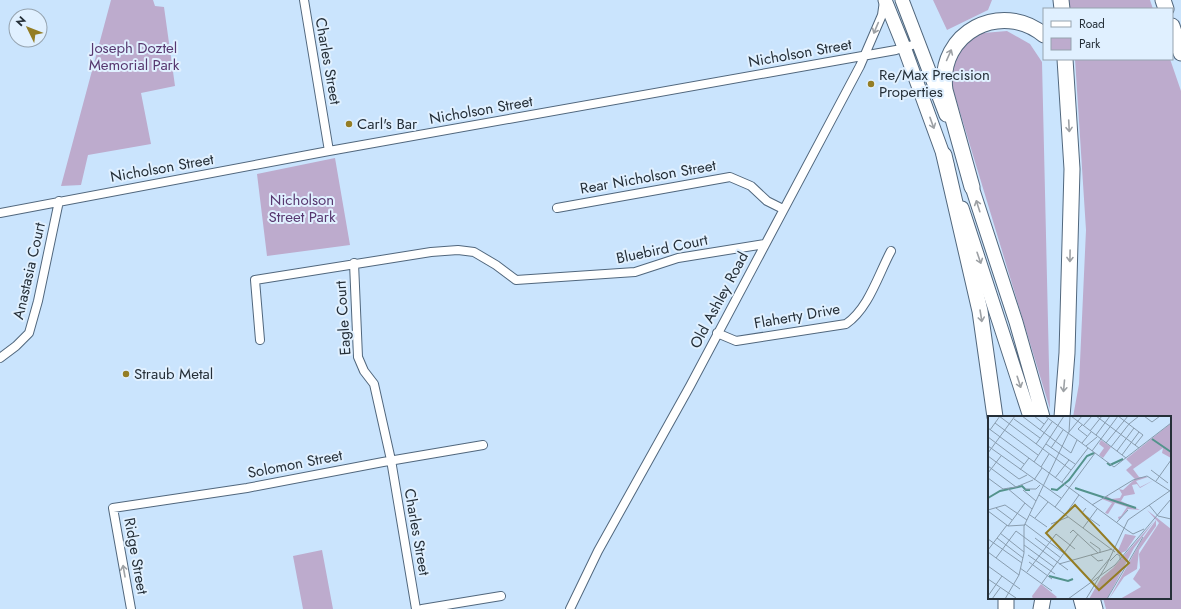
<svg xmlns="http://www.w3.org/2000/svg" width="1181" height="609" viewBox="0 0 1181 609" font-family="Jost,sans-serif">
  <rect width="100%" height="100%" fill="#cae4fd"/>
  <path fill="#bdabcd" d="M111 0H153L155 6 164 7 175 86 141 93 151 144 88 155 81 185 61 186Z
    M933 0H992L988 10 947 30Z
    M1069 0H1150L1153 9H1070Z
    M1007 31 1030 44 1042 62 1050 409 952 86V63L962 45 983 33Z
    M1075 59H1170L1181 91V609H1106L1103 598H1170V417H1073L1079 384 1086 230Z
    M335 158 350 245 267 256 257 174Z
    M322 550 333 609H303L293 556Z"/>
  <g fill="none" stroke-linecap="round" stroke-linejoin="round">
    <g stroke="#51677d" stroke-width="10">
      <path id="street" d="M304 0 329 151
        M557 208 730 177 751 186 767 201 783 209
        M0 213 329 151 896 50 919 43
        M354 263 358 357 364 371 374 384 391 460 416 609
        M717 333 736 341 846 324C869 308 878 275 891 251
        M260 340 255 280 431 252 458 250 474 252 496 265 516 280 635 272 678 258 765 244
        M0 358 16 346 29 333 38 301 59 201
        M131 609 113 508 247 488 383 462 483 445
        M422 609 501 596
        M570 609 598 551 690 386 860 66 882 15 884 1"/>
    </g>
    <g stroke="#51677d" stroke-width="15">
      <path id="primary" d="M885 0 904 47 947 165
        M902 0 946 115
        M969 178 1016 322 1043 417
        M962 208 1030 417
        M1080 598 1083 609
        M1093 598 1096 609"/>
    </g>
    <g stroke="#51677d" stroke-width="17">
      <path id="highway" d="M1061 0 1062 9
        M1163 0 1166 9
        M1172 26 1181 53
        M944 155 980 311 995 417
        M972 187 945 90C937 32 1002 0 1044 35
        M1062 417 1067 353 1072 169 1065 59
        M1006 598V609
        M1041 609 1043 598"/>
    </g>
    <use href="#street" stroke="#fff" stroke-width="8"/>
    <use href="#primary" stroke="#fff" stroke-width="13"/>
    <use href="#highway" stroke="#fff" stroke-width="15"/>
  </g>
  <defs><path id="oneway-shaft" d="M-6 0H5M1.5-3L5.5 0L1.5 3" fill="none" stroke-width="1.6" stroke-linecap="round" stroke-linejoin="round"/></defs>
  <g stroke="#9da1a5">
    <use href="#oneway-shaft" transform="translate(876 28) rotate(113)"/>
    <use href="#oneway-shaft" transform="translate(949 55) rotate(-66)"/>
    <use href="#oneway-shaft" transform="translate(932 123) rotate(70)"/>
    <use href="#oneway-shaft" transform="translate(1069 126) rotate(87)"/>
    <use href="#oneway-shaft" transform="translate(978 206) rotate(-108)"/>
    <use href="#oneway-shaft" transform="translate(1070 256) rotate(91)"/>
    <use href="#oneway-shaft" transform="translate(979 258) rotate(71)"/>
    <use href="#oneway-shaft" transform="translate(981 316) rotate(81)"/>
    <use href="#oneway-shaft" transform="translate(1019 382) rotate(72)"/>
    <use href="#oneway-shaft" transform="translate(1064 386) rotate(95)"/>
    <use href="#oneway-shaft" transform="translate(124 571) rotate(-100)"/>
  </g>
  <g fill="#947d24" stroke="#e0f0ff" stroke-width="1.5">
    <circle cx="871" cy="84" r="4"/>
    <circle cx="349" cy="124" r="4"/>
    <circle cx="126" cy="374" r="4"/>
  </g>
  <g text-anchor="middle" stroke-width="4" stroke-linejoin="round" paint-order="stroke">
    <g font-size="15" fill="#57376f" stroke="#e0f0ff">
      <text x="134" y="53">Joseph Doztel<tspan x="134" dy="17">Memorial Park</tspan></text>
      <text x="302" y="205">Nicholson<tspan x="302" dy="17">Street Park</tspan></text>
    </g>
    <g font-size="15" fill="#252f38" stroke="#e0f0ff">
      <text transform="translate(800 53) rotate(-10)" y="5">Nicholson Street</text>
      <text transform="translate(328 61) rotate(80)" y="5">Charles Street</text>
      <text transform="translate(481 110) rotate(-10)" y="5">Nicholson Street</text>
      <text transform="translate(162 168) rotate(-10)" y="5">Nicholson Street</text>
      <text transform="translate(648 177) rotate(-10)" y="5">Rear Nicholson Street</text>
      <text transform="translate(662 249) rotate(-12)" y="5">Bluebird Court</text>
      <text transform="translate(29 271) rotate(-77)" y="5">Anastasia Court</text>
      <text transform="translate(719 300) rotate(-62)" y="5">Old Ashley Road</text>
      <text transform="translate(797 316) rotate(-10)" y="5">Flaherty Drive</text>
      <text transform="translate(343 318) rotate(-94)" y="5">Eagle Court</text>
      <text transform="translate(295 464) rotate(-11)" y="5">Solomon Street</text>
      <text transform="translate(417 532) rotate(80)" y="5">Charles Street</text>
      <text transform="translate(136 556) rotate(80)" y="5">Ridge Street</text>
    </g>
    <g font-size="15" fill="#252f38" stroke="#e0f0ff" text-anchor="start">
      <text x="879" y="80">Re/Max Precision<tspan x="879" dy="17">Properties</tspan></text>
      <text x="357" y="129">Carl's Bar</text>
      <text x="134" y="379">Straub Metal</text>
    </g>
  </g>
  <g transform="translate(988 416)">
    <rect width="183" height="183" fill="#cae4fd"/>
    <path d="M182 8 183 42 174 37 175 32 145 53 151 61H160L148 65 152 71 166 64 152 72 149 68 144 69 147 78 136 80 133 85 152 94 140 93 131 104 130 101 133 100 139 91 127 87 120 98 117 97 124 87 114 83 119 80 123 83 132 82 134 78 131 73 135 74 147 63 138 54 144 49 138 43ZM113 24 123 31 115 42 111 39 116 32 111 28ZM159 94 183 113V183H132L153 171 145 163 152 152 151 138 171 107ZM167 104 146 132 119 183H101L113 162 125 152ZM168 104V110L151 134 149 153 136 161 121 183 153 125ZM137 118 148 120 138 135 131 138 129 137ZM53 168 69 181 67 183H45L44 180Z" fill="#bdabcd"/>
    <path fill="none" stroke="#53938c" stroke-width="2" d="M164 23 183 36M119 47 122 49 135 43M87 72 148 92M63 73 69 74 81 64 99 40 106 37M0 82 12 75 34 70 38 74H42M61 160 80 165 85 163"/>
    <path fill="none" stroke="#889cae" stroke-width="1" d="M11 0 83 54M34 0 83 37 89 24M46 0 56 8M57 0 126 51 183 7M83 0 138 42M108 0 151 32M130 0 155 19 147 29M156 0 164 6 172 0M26 3 52 22M7 7 50 39M94 9 90 13 99 20M95 10 104 0M0 12 136 112M2 14 12 0M52 14 60 3M102 15 114 0M81 16 94 0M108 19 122 0M0 21 36 48M94 27 103 16M118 27 140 0M48 28 64 6M58 28 71 37M0 30 73 82M98 30 109 21M123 31 141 8 151 0M63 32 75 14M104 35 130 0M129 35 146 12M0 37 27 0M71 37 87 48M134 39 151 16M0 40 31 63 39 59M46 46 76 0M0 50 28 71M53 51 61 38M32 54 41 42M163 54 180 67M0 57 13 40M0 62 15 73 28 71 45 64M67 62 81 44M46 64 54 52M168 65 183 44M74 66 100 32M19 72 44 93M37 73H48L52 69M35 74 48 85M51 79 127 136M104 89 145 64 159 60 182 75M161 89 170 100 183 103M67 91 107 37M8 92 24 104M98 92 94 97 112 110M0 94 17 89 39 104M0 95 20 110 37 109M42 99 59 111M77 99 91 79M47 102 60 86M129 106 140 94M37 108 81 141M63 108 80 101M20 110 37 87M95 112 109 93M136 112 145 118 156 113M12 117 36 136M82 117 85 114 110 137M9 122 35 142M47 122 73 142M0 123 34 147M102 126 112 133V137M36 129 66 151M0 134 19 109M0 136 31 159M40 139 67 158M103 139 110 145 115 144M8 142 28 115 80 154M122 145 129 138 132 140V144M41 146 64 163M71 148 124 133M0 150 32 173M32 152 64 175M39 156 68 118 87 133M0 163 28 182M102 166 122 142M54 167 90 118M0 180 14 160M4 183 12 172M17 183 31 159 36 137V110L81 16 82 0M80 183 127 149 183 83M98 183 118 150 140 104 183 74M119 183 155 121"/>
    <path fill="#947d24" fill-opacity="0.15" stroke="#947d24" stroke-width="2" d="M87 89 141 147 111 174 58 117Z"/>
    <rect width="183" height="183" fill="none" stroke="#252f38" stroke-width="2"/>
  </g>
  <rect x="1043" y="8" width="130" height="52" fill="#e0f0ff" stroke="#95a3af"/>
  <rect x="1051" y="21" width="20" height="6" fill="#ffffff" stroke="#95a3af"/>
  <text x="1079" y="28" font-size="12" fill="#252f38">Road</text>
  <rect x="1051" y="38" width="20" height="12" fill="#bdabcd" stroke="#95a3af"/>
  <text x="1079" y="48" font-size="12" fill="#252f38">Park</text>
  <g transform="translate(28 28) rotate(313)"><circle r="19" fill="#e0f0ff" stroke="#95a3af"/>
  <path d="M0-3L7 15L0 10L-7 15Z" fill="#947d24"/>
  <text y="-6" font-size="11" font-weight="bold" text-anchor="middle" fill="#252f38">N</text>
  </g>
</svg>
